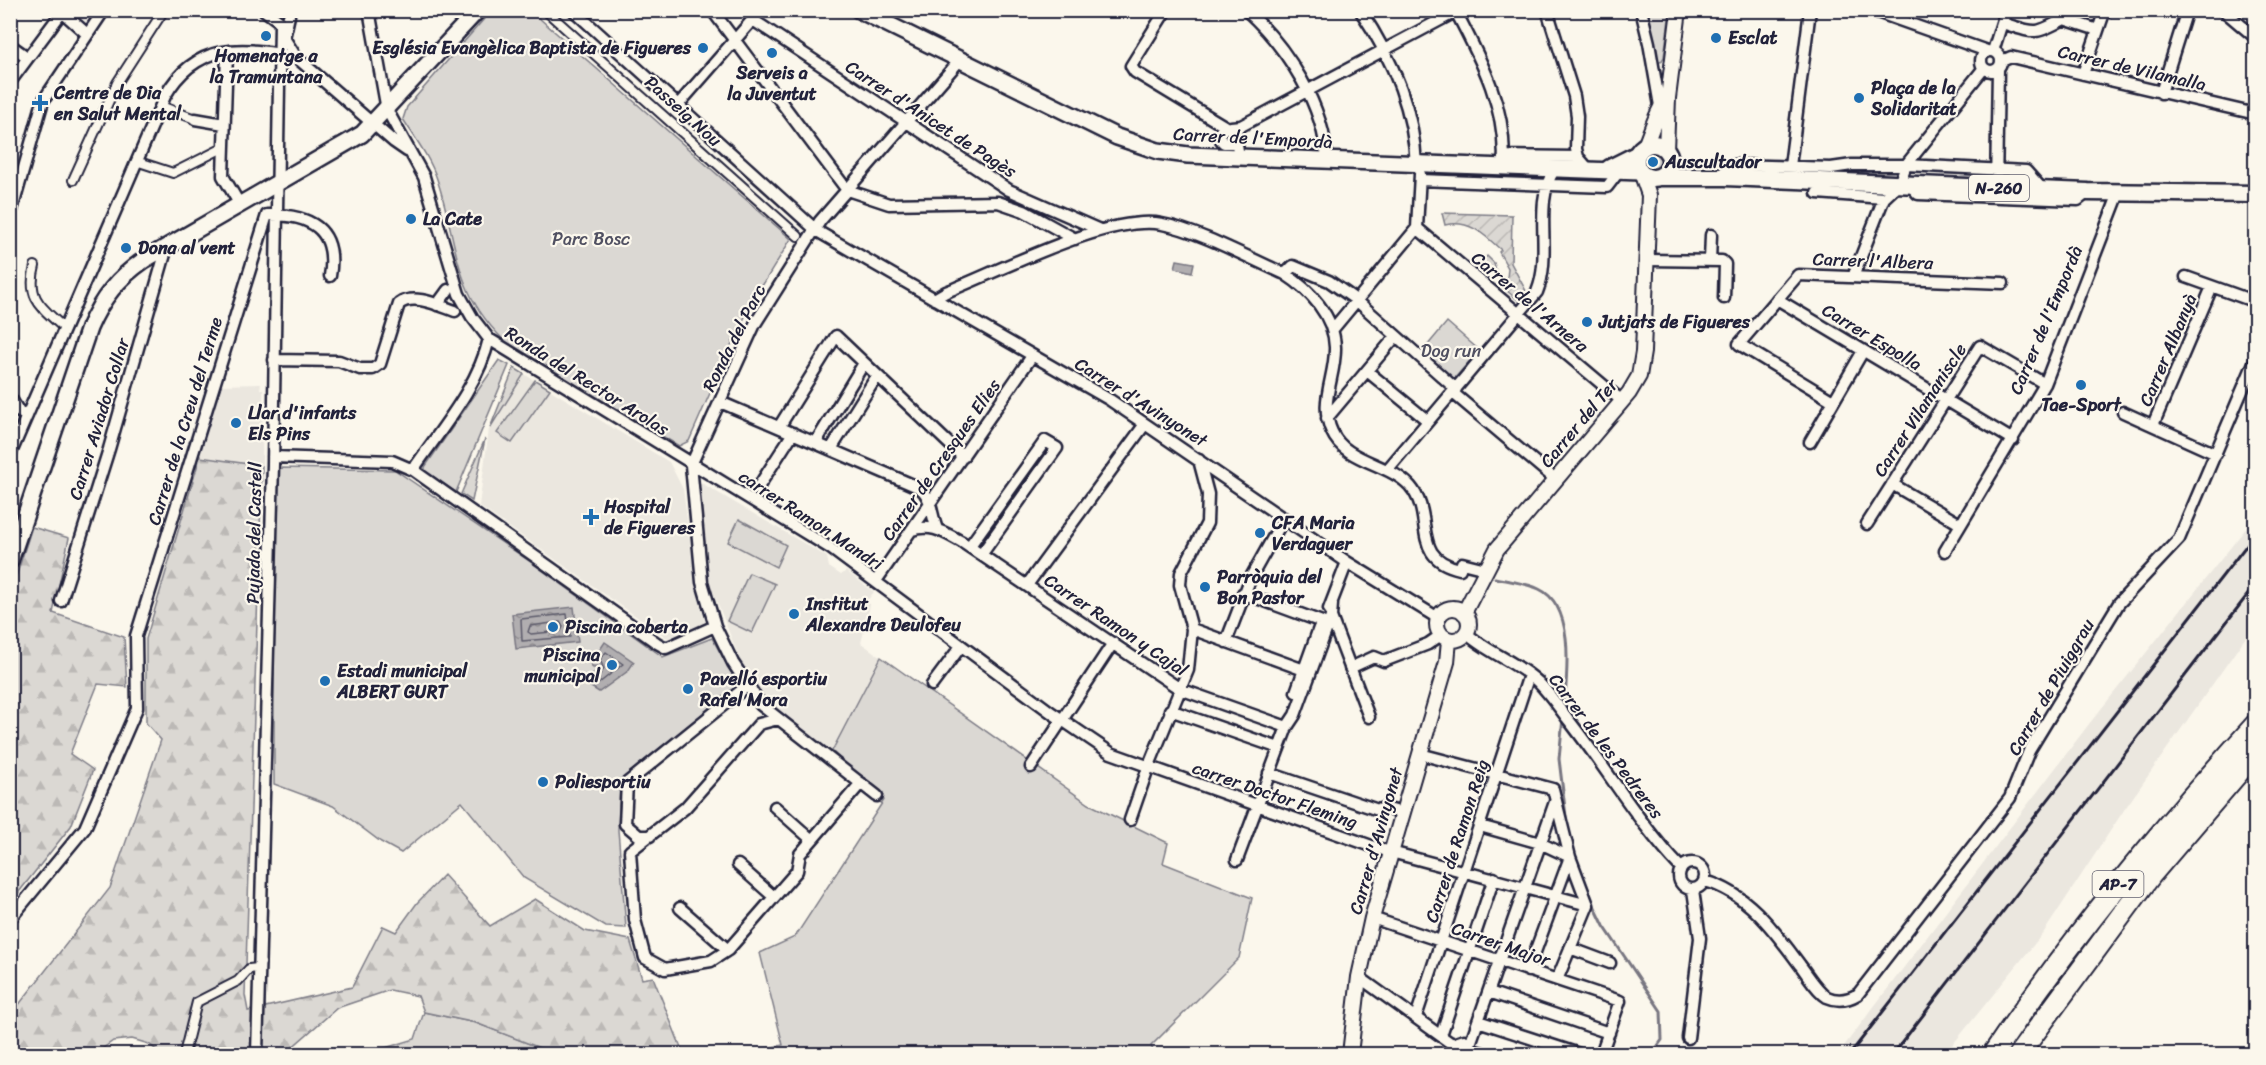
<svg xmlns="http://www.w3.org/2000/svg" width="2266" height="1065" viewBox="0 0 2266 1065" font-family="Sriracha,sans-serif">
  <defs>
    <pattern id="forest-firs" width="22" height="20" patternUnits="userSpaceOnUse" patternTransform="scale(1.5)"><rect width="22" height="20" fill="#dbd8d3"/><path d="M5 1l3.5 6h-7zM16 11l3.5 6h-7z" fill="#bcb9b6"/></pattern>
    <pattern id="garden-furrows" width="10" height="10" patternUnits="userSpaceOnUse" patternTransform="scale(1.5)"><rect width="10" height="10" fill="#dbd8d3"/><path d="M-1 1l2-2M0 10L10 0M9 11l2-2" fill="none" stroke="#bcb9b6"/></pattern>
    <pattern id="water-ripples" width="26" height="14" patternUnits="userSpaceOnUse" patternTransform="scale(1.5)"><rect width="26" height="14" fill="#b1aeb0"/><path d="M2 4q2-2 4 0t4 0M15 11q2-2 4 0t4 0" fill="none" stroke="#908d90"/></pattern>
  </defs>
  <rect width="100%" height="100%" fill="#fbf7ec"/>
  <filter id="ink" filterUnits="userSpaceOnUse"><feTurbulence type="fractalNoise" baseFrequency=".0167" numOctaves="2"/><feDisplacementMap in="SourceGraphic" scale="12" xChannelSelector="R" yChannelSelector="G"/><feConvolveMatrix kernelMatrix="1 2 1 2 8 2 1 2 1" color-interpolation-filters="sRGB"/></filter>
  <g filter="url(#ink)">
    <path fill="#ebe7df" d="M65 11H97L84 28Z
      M524 374 669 462 683 489 696 585 705 623 667 638 479 506 489 429Z
      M261 384 260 389H263L262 466 200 457 219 385Z
      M698 481 827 557 829 567 841 575 846 571 874 592 866 602 870 605 861 643 881 657 832 751H829L770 706 740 660 710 584Z
      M2255 517V624L2124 810 2044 932 1945 1054H1838L2089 724Z"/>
    <path fill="#dbd8d3" stroke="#7e7d87" stroke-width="1.5" d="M491 11H531L791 239 757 294 736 334 689 441 679 446 510 346C451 292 460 248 437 179 430 158 415 138 403 119L407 107Z
      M1646 11H1670L1664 57 1661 62 1657 59Z
      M1642 160a11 11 0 1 1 22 0a11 11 0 1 1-22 0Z
      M1487 256 1494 263 1496 271 1493 273 1480 264Z
      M1447 322 1479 350 1454 379 1422 352Z
      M499 360 509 365 456 492 425 471V467Z
      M514 368 524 374 490 428Z
      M535 380 550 389 512 443 497 433Z
      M485 439 472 501 461 494Z
      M278 468 395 470 532 563 663 657 712 638 738 685 620 780 618 830 626 928 606 927 524 878 462 802 401 853 381 842 333 806 274 784V600Z
      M739 519 786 545 776 567 728 542Z
      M749 573 775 584 752 633 727 621Z
      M881 657 1089 804 1168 843 1163 863 1252 898 1239 958 1151 1046 1155 1054H736L783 1045 760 953 795 937 884 800 832 751Z
      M424 1012 476 1023 540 1048 567 1054H365L415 1039Z"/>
    <path fill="url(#forest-firs)" stroke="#7e7d87" stroke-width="1.5" d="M200 457 262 466 245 995 248 1011 352 987 383 926 396 932 417 903 444 875 490 926 535 899 585 931 630 940 642 979 653 977 682 1050 687 1054H567L540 1048 476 1023 424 1012 418 996 390 990 337 1008 289 1050 288 1054H161L149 1044 132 1039 113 1041 95 1054H11L10 1016 110 888 161 740 146 723V639Z
      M32 527 69 538 53 613 124 637 127 687 98 684 70 754 93 770 71 826 11 902V592Z"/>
    <path fill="url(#garden-furrows)" stroke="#7e7d87" stroke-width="1.5" d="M1442 213 1512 215 1511 263 1526 291 1519 301 1506 290 1508 268 1499 252 1501 250C1485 235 1469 219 1445 225Z"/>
    <path fill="url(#water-ripples)" stroke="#787681" stroke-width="1.5" d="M1177 260 1194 263 1192 272 1175 268Z
      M574 607 578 642 516 649 512 614Z
      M605 642 634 662 628 671 599 692 583 682 600 668H593L586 655 601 653 599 651Z"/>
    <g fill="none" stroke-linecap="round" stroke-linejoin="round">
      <path stroke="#5b5a6a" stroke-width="1.5" d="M567 614 570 637 522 641 521 619Z
        M560 622 563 627 561 631 531 634 528 632 530 626Z
        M606 652 623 664 598 684 596 679 604 669 600 660Z"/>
      <path stroke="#787681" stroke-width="3" d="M1495 578C1509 581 1526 583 1539 589 1576 606 1567 675 1564 709
        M1563 718 1559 759 1567 825
        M1572 846 1581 871
        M1591 899 1604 926 1661 1011 1662 1040 1652 1054"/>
      <g stroke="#22223b" stroke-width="12">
        <path id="pedestrian" d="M545 10 798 236
          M161 106 195 119
          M139 162 173 173 223 148
          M73 180 117 83 164 10
          M35 266C26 300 43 308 65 329
          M184 1054 197 1002 238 981 249 969 258 968 261 963"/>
      </g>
      <g stroke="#22223b" stroke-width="15">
        <path id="minor" d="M60 10 87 34
          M264 10 280 22
          M369 10 387 110 424 177 459 294 472 317 489 339 830 548 1052 713 1111 753 1380 849 1588 905
          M573 10 817 231 1110 400 1347 562 1438 618
          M712 10 847 190 889 204 998 202 1024 211 1075 239
          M1166 10 1131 66 1135 72 1226 127
          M1246 10C1287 47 1325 106 1327 162
          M1360 10C1391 56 1414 110 1416 165
          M1455 10C1481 59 1509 112 1503 169
          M1547 10 1574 96 1577 116 1576 149 1578 157 1590 171
          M1641 10 1649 43 1660 106
          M1871 10 1987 51
          M2223 10 2256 38
          M289 16 284 38 296 57
          M753 20 1009 190 1100 230
          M2002 23C2036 33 2033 36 2064 19L2098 30
          M10 45 27 57
          M1981 61a10 10 0 1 1 20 0a10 10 0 1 1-20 0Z
          M1993 51 2006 10
          M227 52 223 176 240 205
          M2002 61 2011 57 2256 114
          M2083 74 2105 10
          M10 82 62 12
          M2161 93 2187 10
          M678 105 761 10
          M195 119 224 124
          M1231 127 1241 126 1459 10
          M1236 139 1233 143H1224L1221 140 1220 132 1226 127 1235 130 1239 158
          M1504 156 1578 157
          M1790 166 1810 10
          M1718 176 1735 165 1831 168 1852 165H1906L2026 171 2043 190
          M1420 180 1607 187 1620 170
          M1910 185 1918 194 2078 200 2088 192
          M1996 188 1998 69
          M1817 193 1884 198
          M10 217 43 101 104 10
          M1417 228 1622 401
          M1647 260 1722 261 1725 264 1724 298
          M1710 261 1711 235
          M1285 274 1293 266 1329 281 1356 300 1456 389
          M1853 277 1884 198 1899 184 1906 165 1984 68
          M2186 277 2256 302
          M934 299 946 292C1000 271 1108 214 1162 224 1197 230 1251 259 1285 274 1310 290 1334 316 1335 347 1336 377 1318 402 1332 432 1345 462 1389 463 1410 486 1436 516 1409 558 1460 569L1462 563 1486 569
          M1777 299 2013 440
          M437 305 448 290
          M1333 329 1417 228 1420 174
          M274 360 339 361 360 369H373L380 364 399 304C414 293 438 305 455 311
          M1367 371 1428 421
          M1453 393 1555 479
          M10 397 19 412 27 416
          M1833 401 1739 344 1798 275 2003 283
          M720 402 920 488C932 497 931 515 937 529
          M2123 412 2216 454
          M1327 418 1396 336
          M2153 425 2212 287
          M779 427 836 336 963 457
          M816 442 864 363
          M1810 442 1863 351
          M831 449 877 376
          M10 455 165 96C195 43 241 45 296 57L394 142 407 151
          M273 457 392 461 413 470 657 643 666 648 715 626
          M413 470C440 430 478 387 489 339
          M1387 470 1537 292C1553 253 1532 205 1554 170
          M1892 484 1960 524
          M757 489 793 433
          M1867 524 1980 346 2045 384
          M912 530C932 523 945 533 962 542L1180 689 1287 727
          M969 547 1045 441 1057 448 981 555
          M1945 551 2045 384 2119 193
          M876 581 1032 356
          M1027 585 1145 424
          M1243 593 1322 622
          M61 601 109 449 167 247
          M1329 609 1347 562
          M1331 617 1369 717
          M1192 629 1304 670
          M1466 633C1488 653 1517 662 1538 682 1549 693 1558 706 1567 718 1606 767 1638 823 1681 868
          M1226 642 1251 577 1284 518
          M1350 668 1374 657 1384 661 1428 644 1441 635
          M932 685 961 646
          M1296 692 1319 628
          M1170 710 1279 748
          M778 719 759 724 685 808 630 851 635 920 645 958 665 969 711 961 728 950 797 871 800 854 861 783
          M1420 754 1553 789 1570 857 1588 905
          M1031 767 1113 643
          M1269 773 1378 810 1385 808 1402 813
          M877 796 761 705 733 663 715 626 702 582 691 465 755 324 820 221 960 60
          M775 807 812 840
          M1130 820 1148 768 1188 670 1192 629 1180 585 1181 573 1207 523 1208 494 1199 460
          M1480 826 1540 843 1570 857 1528 971
          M650 836H639L625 824 627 783 747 686
          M1237 860 1287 727 1295 715 1331 617 1332 604
          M1679 876a13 13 0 1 1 26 0a13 13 0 1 1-26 0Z
          M738 865 774 897
          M1705 881C1748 893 1774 930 1800 965 1808 975 1816 990 1827 997 1838 1002 1848 1000 1858 994L2010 798 2029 751 2119 603 2179 539 2256 358
          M680 908 728 950
          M1372 918 1620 1001 1601 1054
          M10 919 85 828 137 708 136 636 267 215C309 214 338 228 330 276
          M1570 948 1610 963
          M1359 977 1452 1044
          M1557 980 1588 905
          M1489 992 1609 1033
          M1416 1017 1529 675
          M1478 1021 1579 1054
          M1441 1035 1494 878
          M1688 1038 1700 938 1693 890
          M1452 1044 1464 1040 1470 1044 1471 1054
          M1470 1044 1555 802
          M1472 1050 1486 1054
          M257 1054 273 464 280 22"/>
      </g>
      <g stroke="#22223b" stroke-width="18">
        <path id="tertiary" d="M1645 146C1651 132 1658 107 1668 98
          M1666 150 1668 98 1679 10
          M1437 624a16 16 0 1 1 32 0a16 16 0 1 1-32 0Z
          M1464 613 1497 549 1629 393 1639 376 1643 352 1649 195 1642 175
          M1350 1054 1359 977 1372 918 1447 662 1449 640"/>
      </g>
      <g stroke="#22223b" stroke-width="20">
        <path id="secondary" d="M859 10 1117 137 1158 151 1188 155 1640 172
          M1609 168 1637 154
          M10 561 89 328C102 298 118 278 144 260L362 134 478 10"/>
      </g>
      <g stroke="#22223b" stroke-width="21">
        <path id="primary" d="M1636 161a17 17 0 1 1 34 0a17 17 0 1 1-34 0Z
          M1661 177H1725L2088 192 2256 194"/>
      </g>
      <g stroke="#22223b" stroke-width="24">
        <path id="motorway" d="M1993 1054C2072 937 2161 829 2256 724
          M2019 1054 2151 875 2256 752"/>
      </g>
      <use href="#pedestrian" stroke="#fbf7ec" stroke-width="8"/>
      <use href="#minor" stroke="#fbf7ec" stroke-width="10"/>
      <use href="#tertiary" stroke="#fbf7ec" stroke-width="14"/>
      <use href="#secondary" stroke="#fbf7ec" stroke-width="15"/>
      <use href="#primary" stroke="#fbf7ec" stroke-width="16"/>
      <use href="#motorway" stroke="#fbf7ec" stroke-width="20"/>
      <path stroke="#22223b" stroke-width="3" d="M1850 1054 2256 533
        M1893 1054 2256 584"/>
    </g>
  </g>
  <g fill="#1f6fb2" stroke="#fbf7ec" stroke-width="2">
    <circle cx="266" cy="36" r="6"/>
    <circle cx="1716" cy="38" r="6"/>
    <circle cx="703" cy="48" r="6"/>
    <circle cx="772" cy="53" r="6"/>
    <circle cx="1859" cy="98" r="6"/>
    <path d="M37 94h6v6h6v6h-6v6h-6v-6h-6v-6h6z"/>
    <circle cx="1653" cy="162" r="6"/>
    <circle cx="411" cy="219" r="6"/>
    <circle cx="126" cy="248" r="6"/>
    <circle cx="1587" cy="322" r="6"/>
    <circle cx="2081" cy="385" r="6"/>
    <circle cx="236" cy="423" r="6"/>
    <path d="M588 508h6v6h6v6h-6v6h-6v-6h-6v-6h6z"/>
    <circle cx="1260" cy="533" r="6"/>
    <circle cx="1205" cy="587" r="6"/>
    <circle cx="794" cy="614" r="6"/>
    <circle cx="553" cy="627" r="6"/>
    <circle cx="612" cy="665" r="6"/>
    <circle cx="325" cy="681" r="6"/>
    <circle cx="688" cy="689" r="6"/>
    <circle cx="543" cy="782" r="6"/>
  </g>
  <g text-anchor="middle" stroke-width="4.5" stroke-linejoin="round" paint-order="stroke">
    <g fill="#fbf7ec" stroke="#636270" stroke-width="1.5">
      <rect x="1969" y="175" width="60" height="26" rx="4.5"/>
      <rect x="2092.5" y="871" width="51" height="26" rx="4.5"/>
    </g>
    <g font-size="16" font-weight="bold" fill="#22223b">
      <text x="1999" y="194">N-260</text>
      <text x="2118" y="890">AP-7</text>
    </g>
    <g font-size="18" font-weight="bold" fill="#22223b" stroke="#fbf7ec" text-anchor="start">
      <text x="1728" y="44">Esclat</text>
      <text x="691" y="54" text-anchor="end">Església Evangèlica Baptista de Figueres</text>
      <text x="266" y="62" text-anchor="middle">Homenatge a<tspan x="266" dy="21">la Tramuntana</tspan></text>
      <text x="772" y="79" text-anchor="middle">Serveis a<tspan x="772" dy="21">la Juventut</tspan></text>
      <text x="1871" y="94">Plaça de la<tspan x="1871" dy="21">Solidaritat</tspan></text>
      <text x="54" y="99">Centre de Dia<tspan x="54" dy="21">en Salut Mental</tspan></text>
      <text x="1665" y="168">Auscultador</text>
      <text x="423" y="225">La Cate</text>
      <text x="138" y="254">Dona al vent</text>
      <text x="1599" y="328">Jutjats de Figueres</text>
      <text x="2081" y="411" text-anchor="middle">Tae-Sport</text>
      <text x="248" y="419">Llar d'infants<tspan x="248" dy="21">Els Pins</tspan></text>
      <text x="604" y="513">Hospital<tspan x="604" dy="21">de Figueres</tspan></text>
      <text x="1272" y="529">CFA Maria<tspan x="1272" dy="21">Verdaguer</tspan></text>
      <text x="1217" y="583">Parròquia del<tspan x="1217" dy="21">Bon Pastor</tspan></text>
      <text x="806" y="610">Institut<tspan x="806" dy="21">Alexandre Deulofeu</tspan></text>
      <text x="565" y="633">Piscina coberta</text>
      <text x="600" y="661" text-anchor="end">Piscina<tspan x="600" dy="21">municipal</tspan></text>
      <text x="337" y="677">Estadi municipal<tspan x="337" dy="21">ALBERT GURT</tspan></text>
      <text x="700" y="685">Pavelló esportiu<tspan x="700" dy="21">Rafel Mora</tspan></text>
      <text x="555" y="788">Poliesportiu</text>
    </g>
    <g font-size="18" fill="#22223b" stroke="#fbf7ec">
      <text transform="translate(2132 68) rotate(13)" y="6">Carrer de Vilamalla</text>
      <text transform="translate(683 111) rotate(42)" y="6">Passeig Nou</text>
      <text transform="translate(931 119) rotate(33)" y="6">Carrer d'Anicet de Pagès</text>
      <text transform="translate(1253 138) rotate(3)" y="6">Carrer de l'Empordà</text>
      <text transform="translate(1873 261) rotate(2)" y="6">Carrer l'Albera</text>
      <text transform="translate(1530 302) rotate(40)" y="6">Carrer de l'Arnera</text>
      <text transform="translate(2046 320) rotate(-67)" y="6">Carrer de l'Empordà</text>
      <text transform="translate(1872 337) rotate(31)" y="6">Carrer Espolla</text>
      <text transform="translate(734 338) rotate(-63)" y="6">Ronda del Parc</text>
      <text transform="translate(2168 350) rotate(-67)" y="6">Carrer Albanyà</text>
      <text transform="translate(587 381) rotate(32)" y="6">Ronda del Rector Arolas</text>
      <text transform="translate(1141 402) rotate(32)" y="6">Carrer d'Avinyonet</text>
      <text transform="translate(1920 410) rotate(-57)" y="6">Carrer Vilamaniscle</text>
      <text transform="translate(99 419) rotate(-73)" y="6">Carrer Aviador Collar</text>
      <text transform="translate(185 421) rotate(-73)" y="6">Carrer de la Creu del Terme</text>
      <text transform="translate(1579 423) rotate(-50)" y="6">Carrer del Ter</text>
      <text transform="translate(941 460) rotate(-55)" y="6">Carrer de Cresques Elies</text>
      <text transform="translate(811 520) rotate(33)" y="6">carrer Ramon Mandri</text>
      <text transform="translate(254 533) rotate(-89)" y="6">Pujada del Castell</text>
      <text transform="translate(1116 625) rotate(34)" y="6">Carrer Ramon y Cajal</text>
      <text transform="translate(2051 687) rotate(-60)" y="6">Carrer de Piuiggrau</text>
      <text transform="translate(1606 746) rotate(53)" y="6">Carrer de les Pedreres</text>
      <text transform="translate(1275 795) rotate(19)" y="6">carrer Doctor Fleming</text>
      <text transform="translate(1376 841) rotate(-74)" y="6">Carrer d'Avinyonet</text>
      <text transform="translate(1457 841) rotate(-72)" y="6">Carrer de Ramon Reig</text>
      <text transform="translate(1501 944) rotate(19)" y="6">Carrer Major</text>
    </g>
    <g font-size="18" fill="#505061" stroke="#fbf7ec">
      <text x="591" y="245">Parc Bosc</text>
      <text x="1451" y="357">Dog run</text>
    </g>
  </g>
  <rect width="2266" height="1065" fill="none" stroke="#fbf7ec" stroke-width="36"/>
  <rect x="18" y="18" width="2230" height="1029" fill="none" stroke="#22223b" stroke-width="2" filter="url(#ink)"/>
</svg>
